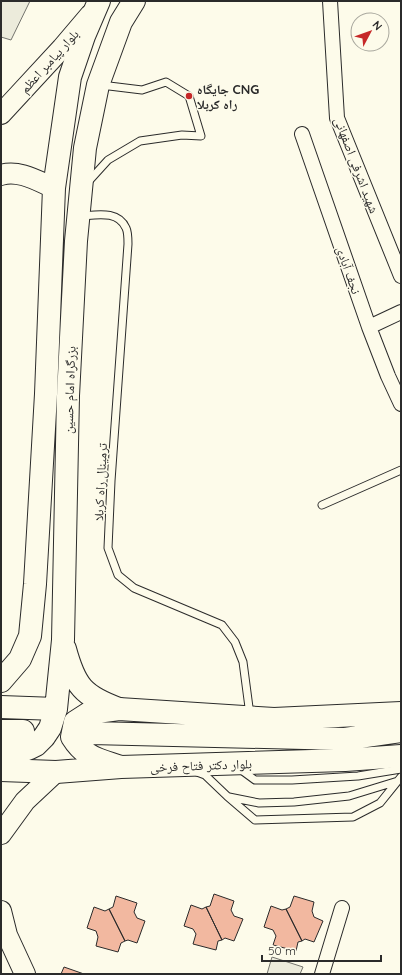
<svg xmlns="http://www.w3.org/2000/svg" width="402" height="975" viewBox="0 0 402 975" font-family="Quicksand,'Noto Naskh Arabic',sans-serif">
  <rect width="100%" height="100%" fill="#fdfbea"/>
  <path fill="#ecebdb" stroke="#74746e" d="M1 1H30L11 40 1 37Z
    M272 957 303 967 300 974H267Z"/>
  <path fill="#f2b8a0" stroke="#2b2b2b" d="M214 894 234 901 231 910 234 916 243 919 234 941 225 938 222 940 206 907 210 906Z
    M116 896 137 903 134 912 137 918 145 921 137 943 128 940 125 941 109 909 113 907Z
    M294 896 314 902 312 911 314 917 323 921 314 942 305 939 302 941 286 909 290 907Z
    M191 905 202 909 206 907 222 940 218 941 216 950 193 944 196 934 193 929 184 926Z
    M271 906 282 910 286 909 302 941 298 942 296 951 273 945 276 936 273 930 264 927Z
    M94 907 105 911 109 909 125 941 121 943 118 952 96 946 98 937 96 931 87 928Z
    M64 967 84 974H61Z"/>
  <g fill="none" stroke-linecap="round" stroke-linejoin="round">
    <g stroke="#2b2b2b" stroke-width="9">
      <path id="lane" d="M88 182 108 160 140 141 182 135 201 136 189 96 166 82 142 90 101 85
        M80 216C97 215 118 210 126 228 128 232 128 239 128 244L111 481 108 548 118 575 134 588 222 625 235 642 243 662 250 715
        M322 505 401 470
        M240 769 255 780H292L358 776 401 769
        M197 772 205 775 227 796 255 820 353 817 380 803 401 777
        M229 797 259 803 294 802 349 796 398 781"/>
    </g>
    <g stroke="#2b2b2b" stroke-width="16">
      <path id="street" d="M330 1 337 118 401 276
        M302 134 369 327 388 376 401 404
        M369 327 401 312
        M322 974 342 908"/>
    </g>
    <g stroke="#2b2b2b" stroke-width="22">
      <path id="secondary" d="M1 114 62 48 90 15
        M1 175C18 169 38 181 54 188
        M1 834 25 801 56 772
        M1 911 7 935 25 974"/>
    </g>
    <g stroke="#2b2b2b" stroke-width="24">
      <path id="primary" d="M91 733 345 739 401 731
        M121 767C98 759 85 758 72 737L75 722 89 713 119 709 274 719 401 713
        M1 770 56 772 121 767 345 760 401 756"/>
    </g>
    <g stroke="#2b2b2b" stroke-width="24">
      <path id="highway" d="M65 649C75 686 83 696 119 709
        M1 681 20 659 30 636 35 584 46 394 54 188 70 77 84 36 99 1
        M1 707 56 709
        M1 731H23
        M1 752 22 751 30 748 36 745 44 737 50 728 56 709 63 640 68 396 76 241 85 148 98 85 121 22 134 1"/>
    </g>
    <use href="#lane" stroke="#fdfbea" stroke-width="7"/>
    <use href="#street" stroke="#fdfbea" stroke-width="14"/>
    <use href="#secondary" stroke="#fdfbea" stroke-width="20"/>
    <use href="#primary" stroke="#fdfbea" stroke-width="22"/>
    <use href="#highway" stroke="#fdfbea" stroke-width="22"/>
  </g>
  <circle fill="#c62828" stroke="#fdfbea" stroke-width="1.5" cx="189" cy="96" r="4"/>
  <g text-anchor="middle" stroke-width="3" stroke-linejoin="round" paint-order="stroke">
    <g font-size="13" fill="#2b2b2b" stroke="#fdfbea">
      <text transform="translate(49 61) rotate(-48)" y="5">بلوار پیامبر اعظم</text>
      <text transform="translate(357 165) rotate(69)" y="5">شهید اشرفی اصفهانی</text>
      <text transform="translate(349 270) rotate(71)" y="5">نجف آبادی</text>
      <text transform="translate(69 390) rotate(-88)" y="5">بزرگراه امام حسین</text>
      <text transform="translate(100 482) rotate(-87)" y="5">ترمینال راه کربلا</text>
      <text transform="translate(201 765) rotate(-2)" y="5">بلوار دکتر فتاح فرخی</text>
    </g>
    <g font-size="13" font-weight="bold" fill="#2b2b2b" stroke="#fdfbea" text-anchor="start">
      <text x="197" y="94">جایگاه CNG<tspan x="197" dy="15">راه کربلا</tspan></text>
    </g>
  </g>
  <rect width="402" height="975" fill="none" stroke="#2b2b2b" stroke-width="4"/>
  <g transform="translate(370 32) rotate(49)"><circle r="19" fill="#fdfbea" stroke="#a9a89e"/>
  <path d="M0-3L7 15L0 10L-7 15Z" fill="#c62828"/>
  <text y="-6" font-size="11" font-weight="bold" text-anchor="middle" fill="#2b2b2b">N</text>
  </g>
  <path d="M262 955v6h119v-6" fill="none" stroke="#2b2b2b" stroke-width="2"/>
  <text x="268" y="955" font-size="12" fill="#2b2b2b" stroke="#fdfbea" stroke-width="3" paint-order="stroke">50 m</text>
</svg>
